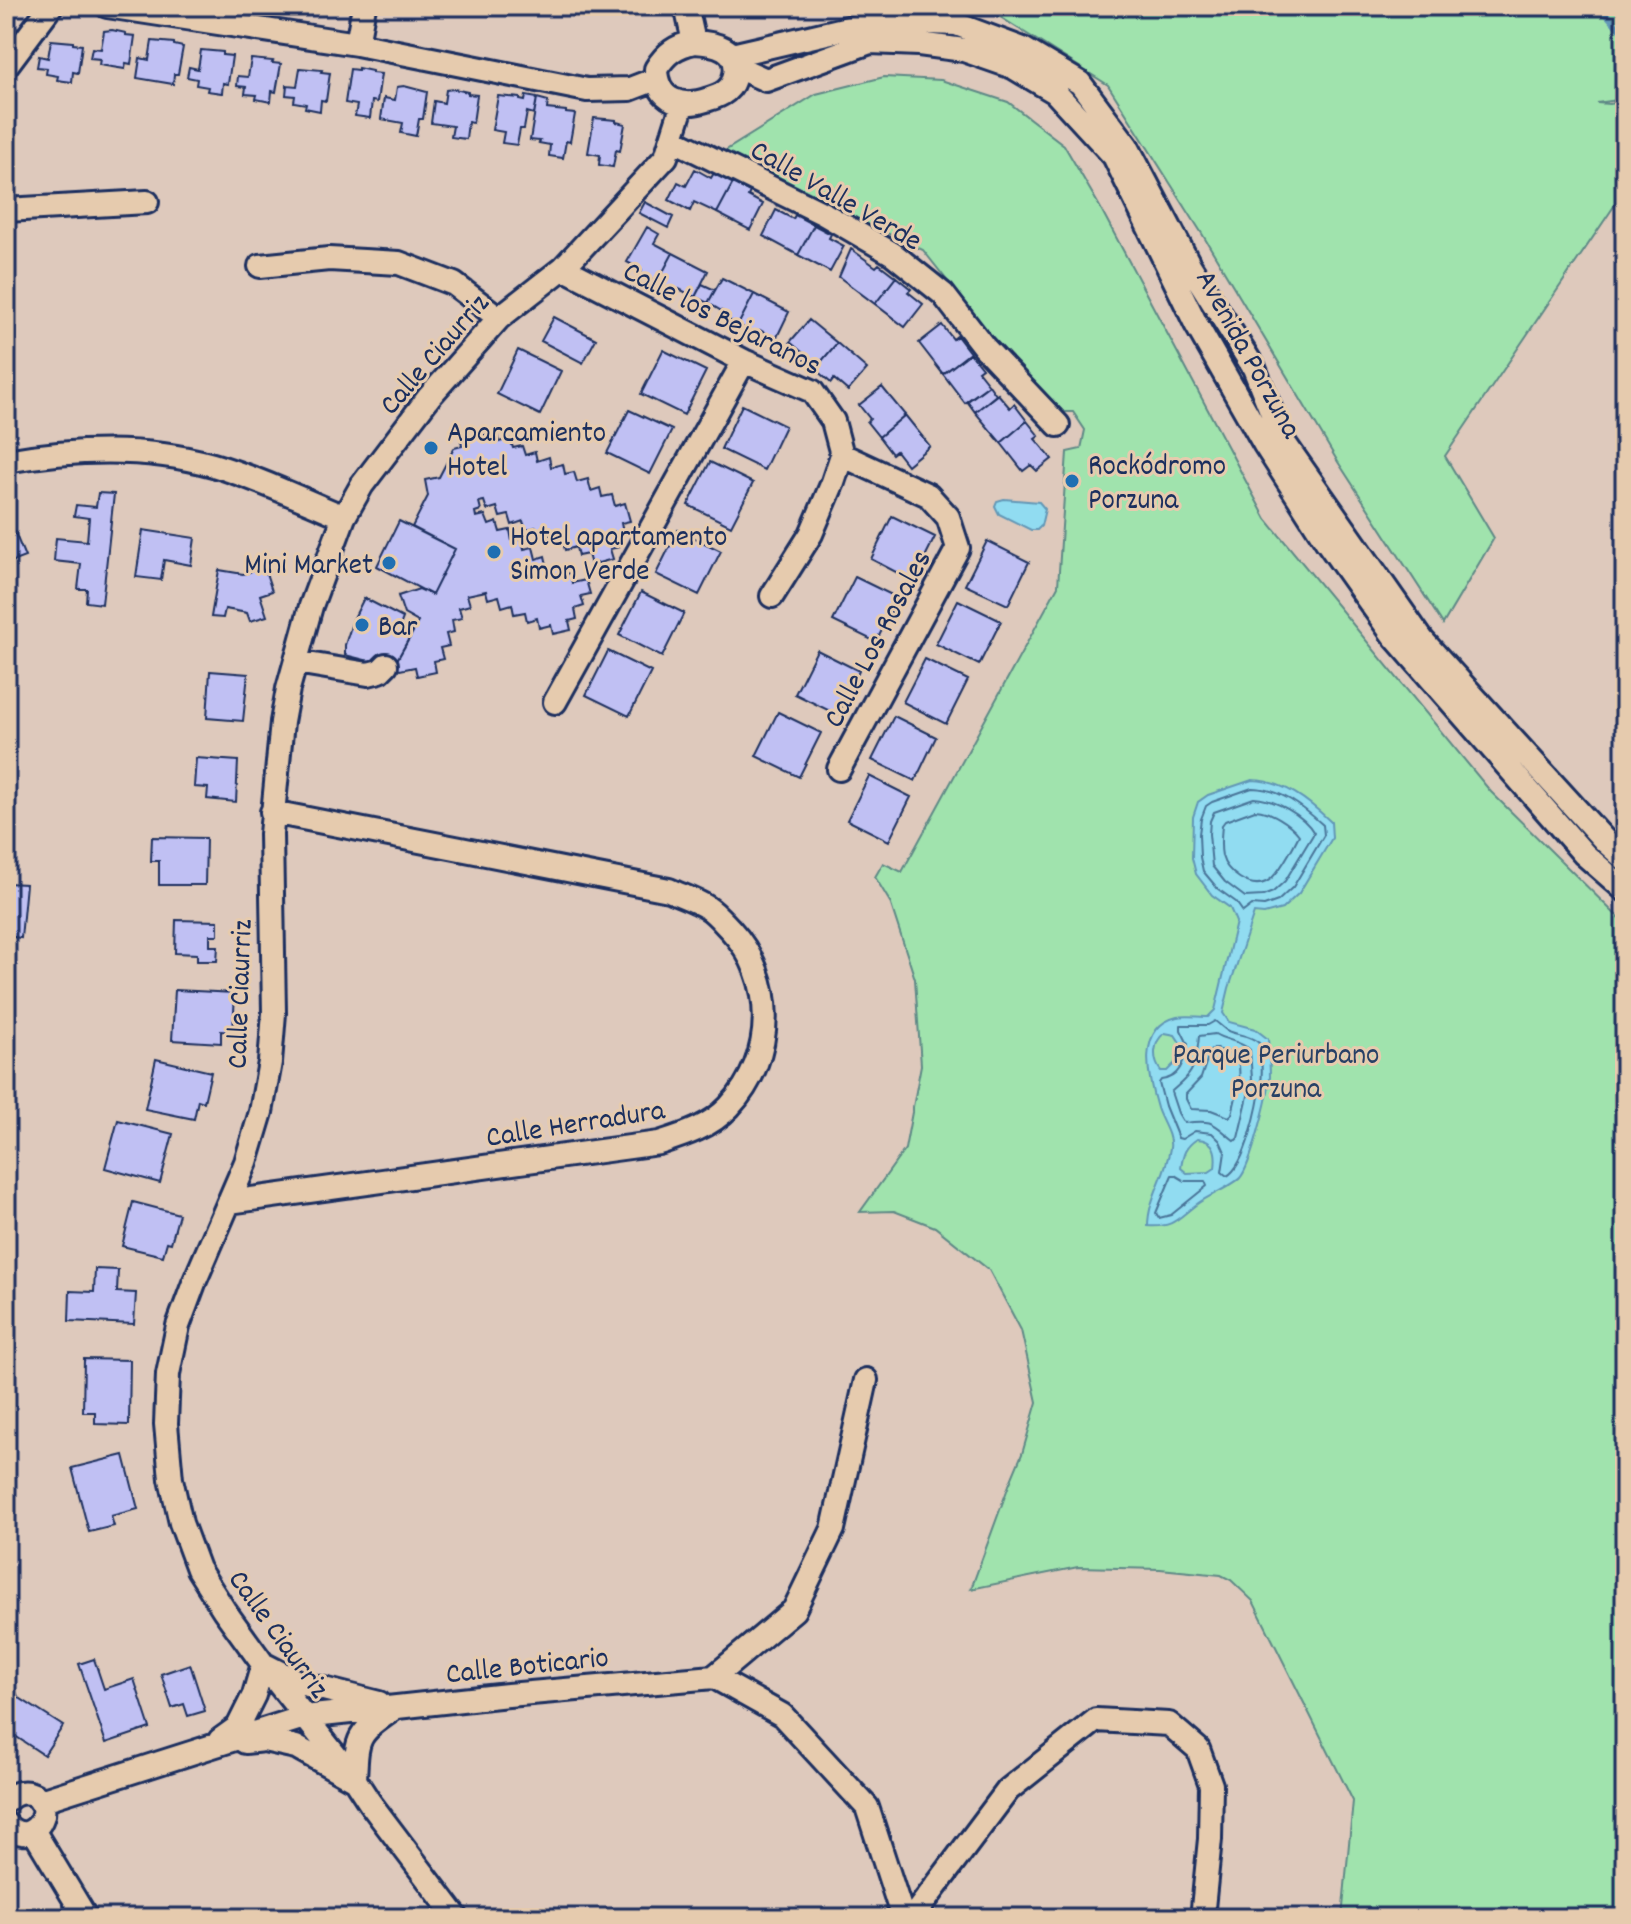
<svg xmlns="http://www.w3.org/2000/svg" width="1631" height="1924" viewBox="0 0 1631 1924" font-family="Dekko,sans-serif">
  <rect width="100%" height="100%" fill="#dec9bc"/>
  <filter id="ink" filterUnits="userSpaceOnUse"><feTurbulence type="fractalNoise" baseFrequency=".0125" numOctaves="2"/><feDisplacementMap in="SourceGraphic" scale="16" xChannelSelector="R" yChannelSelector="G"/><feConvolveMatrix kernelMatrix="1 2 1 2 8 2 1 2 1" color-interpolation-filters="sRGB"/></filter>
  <g filter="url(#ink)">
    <path fill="#a0e3ad" stroke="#5e8986" stroke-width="2" d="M950 6H1625V99L1597 103 1609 104 1625 101V190L1445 456 1494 538 1443 624 1338 462 1201 232 1108 85 989 10Z
      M884 77 941 80 1008 102 1064 145 1100 207 1266 519 1491 792 1625 924V1918H1342L1353 1801 1253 1601 1231 1580 1221 1575 1160 1569 1078 1567 971 1589 1009 1485 1022 1454 1037 1402 1021 1330 989 1270 935 1227 894 1211 860 1212 905 1149 921 1065 915 979 890 902 875 877 883 863 902 872 1058 586 1067 452 1081 449 1085 430 1073 412H1051L923 250 720 154 816 94Z"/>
    <path fill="#91dcf1" stroke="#6297b6" stroke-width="2" fill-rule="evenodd" d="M1004 499 1039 502 1045 509 1041 526 1037 530H1031L999 514 995 506 997 501Z
      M1252 780C1284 781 1308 800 1331 822L1332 838 1299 893 1282 909 1264 914 1254 913 1229 988 1223 1013 1229 1022 1255 1029 1268 1039C1269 1052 1270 1064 1270 1077 1269 1094 1251 1166 1240 1178 1234 1185 1206 1197 1197 1204 1178 1218 1174 1228 1148 1226 1148 1198 1166 1176 1170 1148 1172 1135 1161 1121 1157 1108 1148 1078 1136 1027 1177 1017 1186 1015 1198 1017 1208 1017L1215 1010 1236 922 1230 908 1212 895 1196 874 1192 858 1193 817 1198 802 1208 795ZM1165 1033 1175 1035 1181 1044 1175 1063 1167 1071H1161C1152 1060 1153 1041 1165 1033ZM1197 1139C1215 1140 1217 1152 1215 1168L1209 1172 1187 1173 1181 1168C1183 1154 1185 1147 1197 1139Z"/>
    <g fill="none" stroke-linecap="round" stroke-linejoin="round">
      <path stroke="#4a7499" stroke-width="2" d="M1252 788C1280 788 1303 807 1323 825L1324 835 1293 887 1278 901 1264 906 1252 905 1243 912 1236 902 1218 889 1203 871 1200 857 1199 834 1201 819 1206 806 1212 802Z
        M1254 798C1274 799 1304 815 1314 833L1285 881 1273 892 1263 896 1245 897 1225 882 1212 866 1209 834 1210 821 1214 812Z
        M1255 810C1271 811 1290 823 1299 835 1293 847 1278 877 1266 882 1250 890 1226 872 1222 856 1220 846 1221 835 1222 825L1225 821Z
        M1215 1021C1219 1024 1222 1027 1226 1030 1238 1036 1249 1034 1259 1043 1261 1055 1263 1070 1261 1082 1259 1103 1246 1166 1227 1176L1222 1172 1225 1152 1220 1141 1212 1133 1195 1131 1182 1139 1178 1138 1165 1106 1159 1083 1161 1080C1181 1078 1184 1060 1188 1044L1181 1030V1025H1208Z
        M1215 1034C1226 1041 1242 1041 1250 1050L1252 1079 1238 1138 1235 1141C1212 1123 1215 1119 1184 1123L1178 1113 1171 1092C1177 1086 1186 1080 1191 1071 1196 1062 1198 1047 1199 1036Z
        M1214 1048 1236 1055C1244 1072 1236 1096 1232 1114L1229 1117 1211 1110 1191 1109 1186 1099V1094L1201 1078 1210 1051Z
        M1172 1175H1175L1185 1181H1205L1207 1186 1171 1215 1159 1218 1156 1213Z"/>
      <path stroke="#6297b6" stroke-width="6" d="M1599 6 1625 35"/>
    </g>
    <path fill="#c0c0f3" stroke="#1b2f5e" stroke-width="2" d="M112 30 126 33V35L135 36 131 64 126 63 125 69 99 65 100 59 90 58 92 48 101 49 104 31Z
      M51 40 73 42V44L82 45 78 73 73 72 72 82 57 80 58 76 46 74 47 68 37 67 39 56 48 58Z
      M152 41 174 43V45L183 47 178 74H174L173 84 137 78 140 58 149 60Z
      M201 50 223 52V55L232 56 228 84 223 83 222 93 207 91 208 87 196 85 197 79 187 77 189 67 198 69Z
      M251 59 273 61 272 63 281 64 276 92 272 91 271 102 256 99 257 95 245 94 246 87 237 86 238 76 248 77Z
      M300 68 322 70 321 72 330 73 326 101 321 100 320 111 305 108 306 104 294 102 295 96 286 95 287 85 297 86Z
      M358 68 372 71V73L381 74 377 102 372 101 370 118 355 116 357 105 345 103 350 69 358 70Z
      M404 86 427 92 423 119H419L416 136 401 133 403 123 381 119 384 98 395 100 397 87Z
      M454 89 468 92V94L477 95 473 123 468 122 466 139 451 137 453 126 431 123 434 101 444 103 446 90Z
      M498 96 520 98V100L525 101 526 96 537 98 534 114 527 112 524 129H520L517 145 502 143 504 132 492 130Z
      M537 98 548 101 547 109 566 111V113L575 114 570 142 566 141 563 158 549 156 550 145 539 143 540 141 530 140Z
      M594 118 616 120V122L625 124 620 151 616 150 613 167 599 165 600 155 588 153Z
      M695 169 711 178 714 173 733 183 717 213 694 202 690 211 669 200 678 182 686 186Z
      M733 183 750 192 748 196 763 204 750 230 717 213Z
      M645 202 673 217 668 228 639 213Z
      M776 210 793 219 795 215 814 225 798 255 763 236Z
      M814 225 831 234 829 238 844 246 830 272 798 255Z
      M647 227 659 234 654 243 673 253 657 283 640 274 642 270 627 262Z
      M851 249 876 267 879 264 896 277 875 304 839 277Z
      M673 253 708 271 695 297 679 289 676 293 657 283Z
      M896 277 911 289 908 292 923 304 905 327 875 304Z
      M722 278 754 294 738 325 721 316 723 312 708 303Z
      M702 284 715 290 708 303 695 297Z
      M754 294 789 312 776 339 760 330 757 335 738 325Z
      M554 317 596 339 583 363 541 341Z
      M809 320 837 343 815 369 800 357 803 353 790 342Z
      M942 325 953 339 957 336 970 353 943 374 919 343Z
      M837 343 867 369 848 391 834 379 831 383 815 369Z
      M518 350 561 371 540 415 497 394Z
      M663 350 706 371 684 415 641 394Z
      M970 353 982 368 978 371 989 385 965 403 943 374Z
      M989 385 996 395 975 412 967 401Z
      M882 387 905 415 879 437 867 422 870 419 859 405Z
      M998 394 1010 408 1014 404 1027 421 1001 443 975 412Z
      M742 405 785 426 764 470 721 449Z
      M629 410 672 430 650 474 607 453Z
      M905 415 930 446 907 465 896 451 892 454 879 437Z
      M1027 421 1039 436 1035 439 1052 459 1037 471 1031 465 1023 471 1001 443Z
      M496 432 499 442 510 439 513 448 522 446 525 455 535 452 537 461 549 457 551 467 563 464 565 474 574 472 577 482 588 479 591 491 600 488 602 497 612 495 615 506 625 503 630 521 621 523 623 533 616 535 619 547 610 549 613 559 591 565 588 554 578 556 576 547 565 550 562 539 552 542 550 533 539 536 536 527 526 530 523 521 512 525 509 515 500 517 497 507 487 510 484 501 479 502 481 510 475 512 476 517 485 515 489 525 497 522 500 532 510 530 512 541 522 538 524 549 533 547 536 559 545 556 548 569 560 567 562 575 570 573 572 583 586 580 590 594 581 596 584 606 575 609 577 619 569 621 571 630 553 634 551 625 539 628 537 618 527 621 525 612 514 614 512 604 502 607 499 596 488 599 486 591 467 595 470 605 459 608 462 618 452 620 454 632 446 634 449 646 440 648 443 659 434 661 436 672 417 676 415 667 400 670 393 667 418 622 404 614 398 596 419 589 432 595 455 549 412 527 428 496 425 480 439 477 454 448 462 446 461 441Z
      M710 462 753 483 731 526 688 505Z
      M98 493 114 494 102 604 86 602 87 589H78L81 564 54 561 56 538 87 541 89 518 74 516 76 505 96 507Z
      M6 511 25 557 6 564Z
      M892 516 935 537 913 581 871 559Z
      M399 521 455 549 432 595 377 566Z
      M143 530 195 538 191 565 164 560 161 580 136 577Z
      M678 530 721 551 699 595 656 574Z
      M987 541 1029 562 1008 605 965 585Z
      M264 567 272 591 260 595 267 616 250 621 247 613 225 609 223 618 211 617 219 570 243 574Z
      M855 577 898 598 876 642 833 621Z
      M641 592 684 613 662 657 619 635Z
      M364 598 403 618 400 626 413 632 393 667 345 655V645L353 620Z
      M958 600 1001 621 979 665 936 644Z
      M817 650 859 671 838 715 795 694Z
      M608 651 651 672 629 716 586 695Z
      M925 659 968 680 946 724 903 702Z
      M210 671 248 674 243 721 207 718Z
      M778 712 821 733 799 777 756 756Z
      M894 716 936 737 915 781 872 760Z
      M196 758 238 761 236 802 207 799 208 788 194 787Z
      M869 776 911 797 889 841 847 820Z
      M9 795 13 841 6 842V796Z
      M152 837 206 838 205 885H159V861H151Z
      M6 883 26 884 21 938 6 936Z
      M176 920 218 921V935H210V946H218L217 961H197V954L175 953Z
      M175 990 235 993 233 1032 221 1031V1043L172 1040Z
      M156 1059 211 1072 204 1102 198 1100 194 1119 145 1109Z
      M118 1120 173 1134 160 1183 105 1168Z
      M133 1202 179 1214 171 1243 167 1242 163 1256 122 1246Z
      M95 1269 118 1270 117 1292 136 1293 134 1324 69 1321 70 1291 94 1292Z
      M84 1359 130 1360 129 1425 95 1424V1412H83Z
      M124 1455 138 1509 111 1516 114 1526 89 1532 72 1468Z
      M94 1659 104 1689 134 1679 150 1728 106 1743 79 1664Z
      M190 1664 205 1711 188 1716 184 1704 172 1708 161 1674Z
      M14 1687 18 1697 63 1726 44 1755 6 1730V1690Z"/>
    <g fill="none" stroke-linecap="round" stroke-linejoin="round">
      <g stroke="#1b2f5e" stroke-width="28">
        <path id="minor" d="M107 6 357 44 587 90 630 89 656 79
          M686 6 694 42
          M694 42C715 43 740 48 735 75 733 82 732 86 726 91 721 95 716 97 709 99 682 109 657 101 656 69 666 53 676 46 694 42Z
          M357 44 364 6
          M732 55 878 21 956 24 1023 49 1080 83 1127 146 1190 266 1254 368 1283 441 1423 641 1606 842 1625 859
          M6 66 51 6
          M737 67 766 80 870 42 919 44 964 50 1013 67 1055 92 1114 156 1196 324 1265 445 1327 542 1393 635 1584 854 1625 890
          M672 139 824 214 893 254 943 294 984 347 1058 425
          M6 210 147 202
          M260 266 329 259 399 263 454 284 499 318
          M563 268 744 361 812 391 833 421 842 455 833 482 811 534 772 596
          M6 461C74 449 145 446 213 465 257 478 301 499 344 517
          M296 662 368 674 380 671 386 665
          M555 702 744 361
          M839 769 958 548 948 517 928 495 842 455
          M229 1202 659 1143C684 1135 710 1127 729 1107 776 1057 777 979 730 929 723 922 716 913 708 908 696 900 682 896 669 890L272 812
          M714 1677 794 1610 833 1529 866 1380
          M220 1740 238 1727 254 1695 263 1664 300 1683 379 1703
          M245 1742 264 1740 296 1747 355 1780C357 1737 356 1735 392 1710
          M6 1801C12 1795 20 1791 29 1793 61 1802 33 1854 6 1824
          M40 1801 304 1717 508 1695 714 1677 782 1715 867 1807 903 1918
          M33 1830 86 1918
          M457 1918 370 1803 355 1780 263 1664 224 1610 198 1569 181 1523 171 1479 166 1424 168 1374 178 1326 194 1283 246 1162 261 1112 270 1062 274 1013 271 834 282 722 288 689 311 606 344 517 362 485 429 397 499 318 563 268 666 157 683 103
          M912 1918 1008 1790 1096 1720 1169 1724 1198 1749 1211 1785 1210 1839 1202 1918"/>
      </g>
      <use href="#minor" stroke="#e6cbae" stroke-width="22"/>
    </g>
  </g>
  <g fill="#1f6fb2" stroke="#e6cbae" stroke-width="3">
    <circle cx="431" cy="448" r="8"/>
    <circle cx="1072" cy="481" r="8"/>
    <circle cx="494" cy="552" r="8"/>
    <circle cx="389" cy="563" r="8"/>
    <circle cx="362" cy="625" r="8"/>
  </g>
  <g text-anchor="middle" stroke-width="6" stroke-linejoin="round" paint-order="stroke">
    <g font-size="30" fill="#1b2f5e" stroke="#e6cbae">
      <text transform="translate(837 194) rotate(30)" y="10">Calle Valle Verde</text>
      <text transform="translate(723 317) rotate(27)" y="10">Calle los Bejaranos</text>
      <text transform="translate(433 353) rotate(-49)" y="10">Calle Ciaurriz</text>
      <text transform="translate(1250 353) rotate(61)" y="10">Avenida Porzuna</text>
      <text transform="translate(876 638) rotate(-62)" y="10">Calle Los Rosales</text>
      <text transform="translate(238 994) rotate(-88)" y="10">Calle Ciaurriz</text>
      <text transform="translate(575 1122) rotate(-9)" y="10">Calle Herradura</text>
      <text transform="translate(280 1633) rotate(54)" y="10">Calle Ciaurriz</text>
      <text transform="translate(527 1664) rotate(-6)" y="10">Calle Boticario</text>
    </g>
    <g font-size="30" fill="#1b2f5e" stroke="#e6cbae" text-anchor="start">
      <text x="447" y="441">Aparcamiento<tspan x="447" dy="34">Hotel</tspan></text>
      <text x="1088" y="474">Rockódromo<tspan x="1088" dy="34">Porzuna</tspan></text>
      <text x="510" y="545">Hotel apartamento<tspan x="510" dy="34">Simon Verde</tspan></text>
      <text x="373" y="573" text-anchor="end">Mini Market</text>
      <text x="378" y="635">Bar</text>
    </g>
    <g font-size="30" fill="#284166" stroke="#e6cbae">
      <text x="1276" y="1063">Parque Periurbano<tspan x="1276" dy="34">Porzuna</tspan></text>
    </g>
  </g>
  <rect width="1631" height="1924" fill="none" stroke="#e6cbae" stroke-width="32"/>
  <rect x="16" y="16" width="1599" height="1892" fill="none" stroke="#1b2f5e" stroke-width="3" filter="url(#ink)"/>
</svg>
